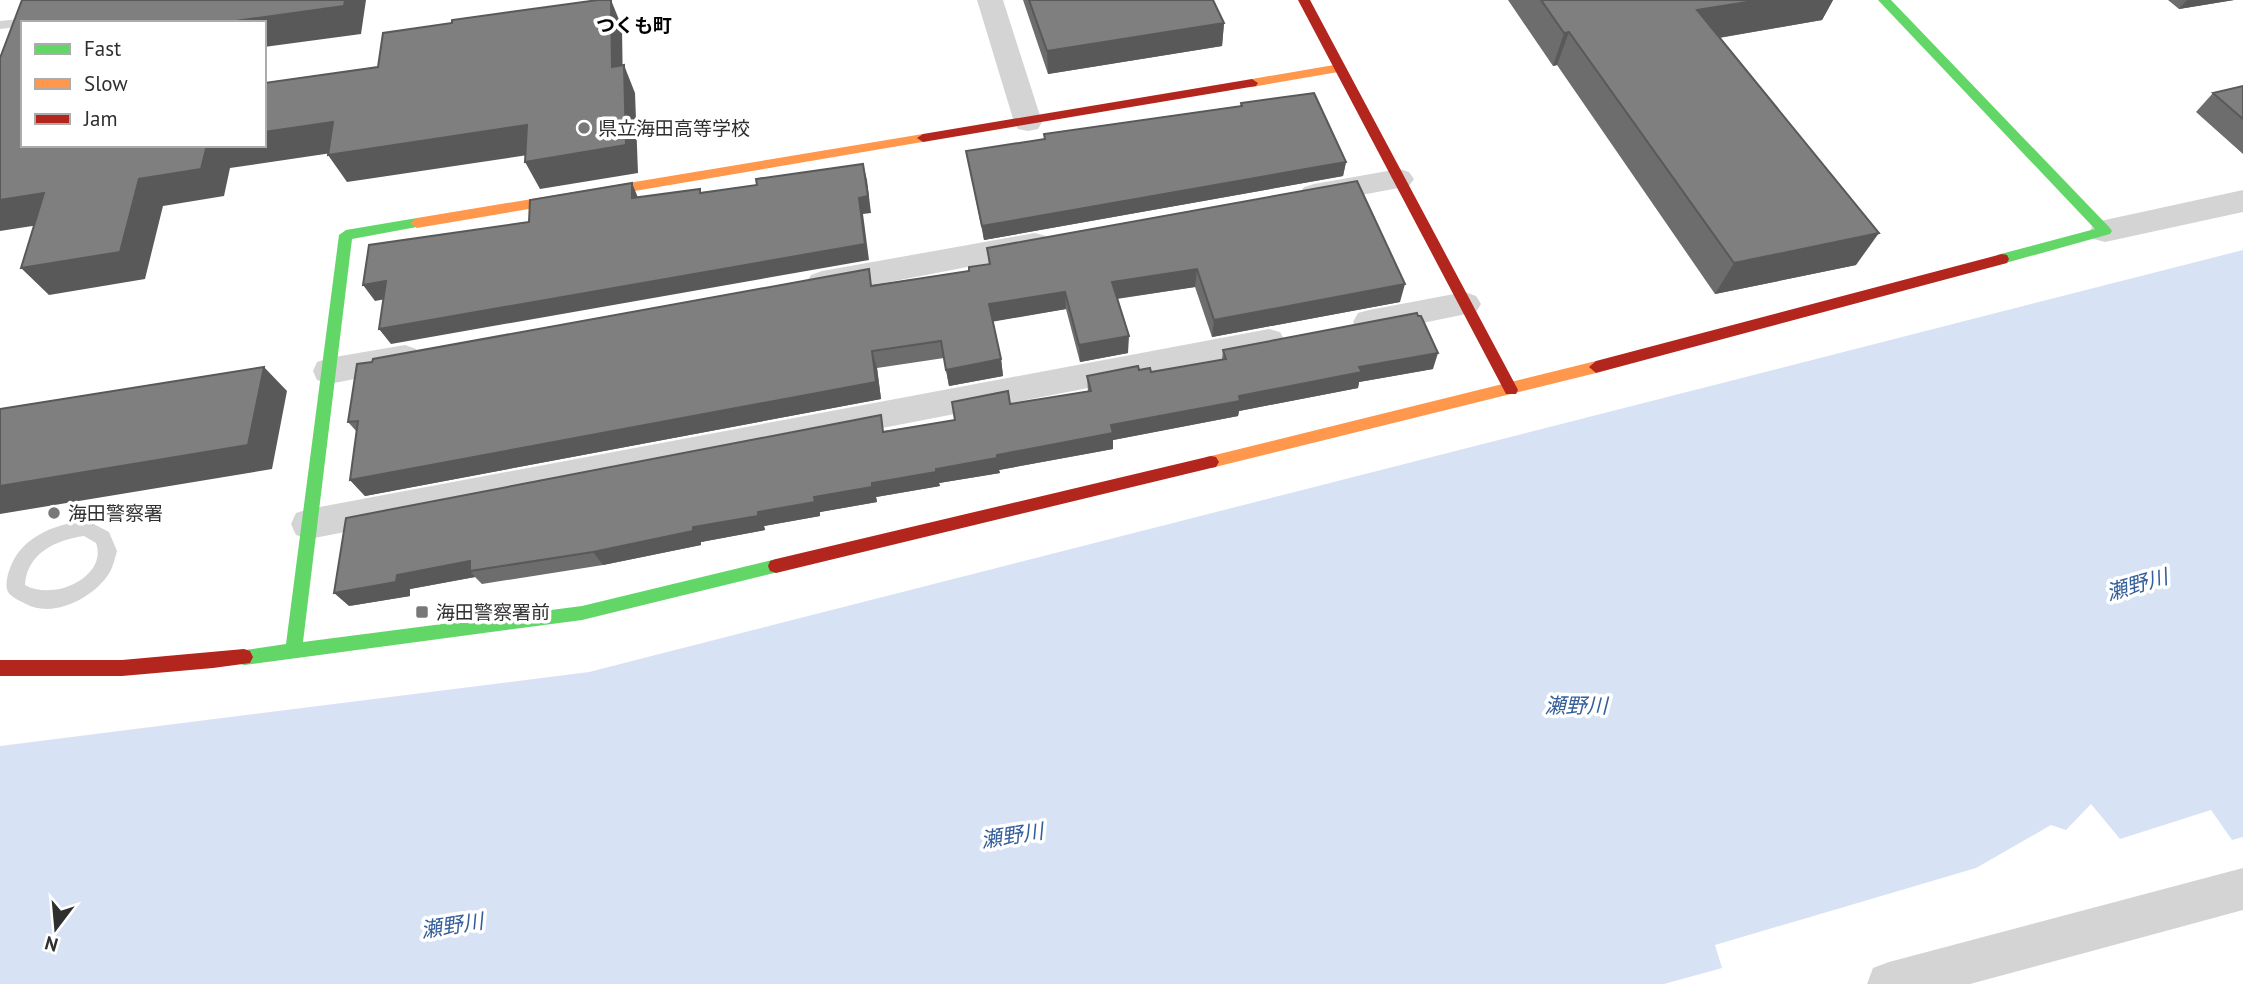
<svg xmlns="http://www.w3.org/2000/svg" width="2243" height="984" viewBox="0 0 2243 984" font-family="'PT Sans','Noto Sans JP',sans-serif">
  <rect width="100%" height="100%" fill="#fff"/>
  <path fill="#d7e3f4" d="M2243 250V837L2232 840 2211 810 2120 839 2091 804 2066 830 2051 825 1976 868 1715 945 1722 968 1664 984H0V746L589 672Z"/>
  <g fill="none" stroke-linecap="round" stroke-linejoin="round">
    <path fill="#d4d4d4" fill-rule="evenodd" d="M20 19 26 23H23V26L0 29V21Z
      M86 520 109 532 117 551C115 558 113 566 110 572 95 597 54 619 26 604 20 601 11 597 8 592 5 586 7 577 9 571 20 537 53 525 86 520ZM84 536 96 543C108 576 55 602 25 585 27 553 56 540 84 536Z"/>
    <path fill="#d4d4d4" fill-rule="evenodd" d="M977 0H1003L1042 122 1038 129 1028 131 1018 129 1014 122Z
      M1399 169 1409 172 1414 179 1409 186 1314 204 1304 201 1299 194 1304 187 1314 184Z
      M2243 190V212L2105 242 2094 239 2090 231 2094 223 2105 220Z
      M1035 233 1046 236 1050 244 1046 252 822 295 811 291 806 283 811 275 822 271Z
      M1465 292 1476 296 1481 304 1476 312 1369 334 1358 331 1353 322 1358 313 1369 310Z
      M1269 329 1280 332 1285 341 1280 350 1269 353 309 539 296 535 291 524 296 513 309 509Z
      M405 345 416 349 421 358 416 367 329 384 317 380 313 371 317 362 329 358Z
      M2243 868V910L1970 984H1867L1873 968 1889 962Z"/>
    <path fill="#63d668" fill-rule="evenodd" d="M1878 0H1891L2110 228 2112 231 2110 234 2002 264 1997 263 1995 259 1997 255 2095 229Z
      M417 218 424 223 422 226 352 239 303 642 582 606 776 559 782 561 784 566 782 571 582 620 244 665 238 663 235 657 238 651 286 644 339 235 346 230Z"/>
    <path fill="#ff974d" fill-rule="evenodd" d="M1340 64 1344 65V71L1252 87 1246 83 1252 79Z
      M923 134 928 135V141L417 228 410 223 417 218Z
      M1596 361 1603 367 1596 373 1211 468 1206 467 1203 462 1206 457 1211 456Z"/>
    <path fill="#b3261e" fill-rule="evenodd" d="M1298 0H1310L1516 386 1518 390 1516 394H1506Z
      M1252 79 1258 83 1256 86 923 142 917 138 923 134Z
      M2002 254 2007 255 2009 259 2007 263 1596 373 1589 367 1596 361Z
      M1211 456 1216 457 1219 462 1216 467 1211 468 776 573 770 571 768 566 770 561 776 559Z
      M244 649 250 651 253 657 250 663 213 668 122 676H0V660H122Z"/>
  </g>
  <path fill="#6d6d6d" d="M1023 0H1213L1224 23 1222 46 1048 74Z
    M1508 0H1833L1822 20 1719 38 1856 265 1715 294 1557 65 1553 66Z
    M2168 0H2234L2179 9Z
    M2243 86V154L2196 112 2213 93Z
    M1241 103 1346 162 1343 176 984 240 966 151 1044 140V134L1240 106Z
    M1357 181 1400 302 1212 337 1195 287 1117 299 1128 353 1080 362 1066 309 993 321 1001 359 1003 376 949 386 944 358 877 368 881 399 365 496 350 480 357 432 348 422 873 285 969 271 989 264 987 248Z
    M1223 350 1433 369 1359 382 1358 388 1239 411 1238 416 1113 440V449L999 470 1000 473 939 483 940 486 876 497 877 502 820 512V516L764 526 765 530 701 542V545L603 565 482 584 475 577 410 589V596L349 606 885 431 955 420 1010 404 1088 392 1087 376 1139 370 1151 372 1222 360Z"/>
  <path fill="#595959" d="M345 0H366L361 34 264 47V23H235V21Z
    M611 0 622 27 623 95 612 67Z
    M1760 0H1833L1822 20 1682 44 1697 10Z
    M2187 0H2234L2179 9Z
    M1224 23 1222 46 1048 74 1047 51Z
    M1569 32 1557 65 1553 66 1564 33Z
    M624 65 635 93 638 173 540 189 525 162Z
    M333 122 352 150 230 168 224 196 163 206 145 279 49 295 21 268 139 179 207 145H264V132Z
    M527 125 541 153 347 182 328 155Z
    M1346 162 1343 176 984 240 982 226Z
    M863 164 867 180 871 213 863 214 869 260 391 344 379 329Z
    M632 183 639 200 632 198Z
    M44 193 71 220 0 231V200Z
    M1879 233 1856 265 1715 294 1734 263Z
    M1197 269 1195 287 1113 299 1112 282Z
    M386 281 397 297 375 301 363 285Z
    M1405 284 1400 302 1212 337 1214 320Z
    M1065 292 1066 309 991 322 989 304Z
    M1129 336 1128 353 1080 362 1079 345Z
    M872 351 877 368 881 399 365 496 350 480Z
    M1438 353 1433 369 1359 382 1358 388 1239 411 1238 416 1113 440V449L999 470 1000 473 939 483 940 486 876 497 877 502 820 512V516L764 526 765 530 701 542V545L603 565 593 552 872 483 997 455 1111 425 1359 367Z
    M1001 359 1003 376 949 386 946 370Z
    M264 367 287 391 272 469 0 514V486Z
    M470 561V571L475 577 410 589V596L349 606 334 593 397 575Z"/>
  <path fill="#7f7f7f" stroke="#595959" stroke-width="2" d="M22 0H345L344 6 235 21V23H23V145H207L201 169 139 179 120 252 21 268 44 193 0 200V58Z
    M598 0H611L612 67 624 65 626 145 525 162 527 125 328 155 333 122 264 132V83L378 67 383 33 452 23V20Z
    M1029 0H1213L1224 23 1047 51Z
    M1541 0H1760L1697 10 1879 233 1734 263 1569 32 1564 33Z
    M2243 86V119L2213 93Z
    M1314 93 1346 162 982 226 966 151 1045 139 1044 134 1242 106 1241 103Z
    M863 164 868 196 859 198 865 244 379 329 386 281 363 285 369 245 529 222 530 200 632 183V198L700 189V193L757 185 756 179Z
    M1357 181 1405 284 1214 320 1197 269 1112 282 1129 336 1079 345 1065 292 989 304 1001 359 946 370 941 341 872 351 876 382 350 480 358 421 348 422 357 364 372 362 373 359 869 269 871 286 969 271V267L990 264 987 248Z
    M1417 313 1418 316H1421L1438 353 1359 367 1362 372 1239 396 1240 401 1111 425 1113 433 997 455V458L936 469V472L872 483V487L814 497 815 502 758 512V516L693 527V531L593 552 470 571V561L397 575 396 582 334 593 346 518 881 415 883 432 955 420 952 402 1008 391 1010 404 1091 391 1087 376 1138 366 1139 370 1150 368 1151 372 1226 359 1223 350Z
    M264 367 248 445 0 486V409Z"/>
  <g fill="#787878" stroke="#fff" stroke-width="2.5">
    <circle cx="584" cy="128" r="7"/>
    <circle cx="54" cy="513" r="7"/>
    <rect x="415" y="605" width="14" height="14" rx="3.5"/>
  </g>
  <g text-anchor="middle" stroke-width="7" stroke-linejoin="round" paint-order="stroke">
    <g font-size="19" font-weight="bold" fill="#000" stroke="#fff">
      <text x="634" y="32">つくも町</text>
    </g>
    <g font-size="19" fill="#2f2f2f" stroke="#fff" text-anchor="start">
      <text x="598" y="135">県立海田高等学校</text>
      <text x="68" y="520">海田警察署</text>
      <text x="436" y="619">海田警察署前</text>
    </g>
    <g font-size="21" font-style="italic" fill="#345f9a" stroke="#fff">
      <text transform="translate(2137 585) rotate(-16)" y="7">瀬野川</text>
      <text x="1576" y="713">瀬野川</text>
      <text transform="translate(1012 836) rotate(-9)" y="7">瀬野川</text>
      <text transform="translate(452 926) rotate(-9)" y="7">瀬野川</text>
    </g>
  </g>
  <rect x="21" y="21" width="245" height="126" fill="#ffffff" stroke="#acacac" stroke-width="2"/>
  <rect x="35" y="44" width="35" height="10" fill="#63d668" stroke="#acacac" stroke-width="2"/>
  <text x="84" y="56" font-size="21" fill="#2f2f2f">Fast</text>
  <rect x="35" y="79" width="35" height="10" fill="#ff974d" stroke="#acacac" stroke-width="2"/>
  <text x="84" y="91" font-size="21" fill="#2f2f2f">Slow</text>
  <rect x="35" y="114" width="35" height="10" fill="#b3261e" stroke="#acacac" stroke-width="2"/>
  <text x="84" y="126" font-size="21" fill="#2f2f2f">Jam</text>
  <g transform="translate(56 928) rotate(196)" stroke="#ffffff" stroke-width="5" paint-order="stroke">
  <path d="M0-5L12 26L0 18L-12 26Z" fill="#2f2f2f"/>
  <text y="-10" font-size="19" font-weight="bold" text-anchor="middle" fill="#2f2f2f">N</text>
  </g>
</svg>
